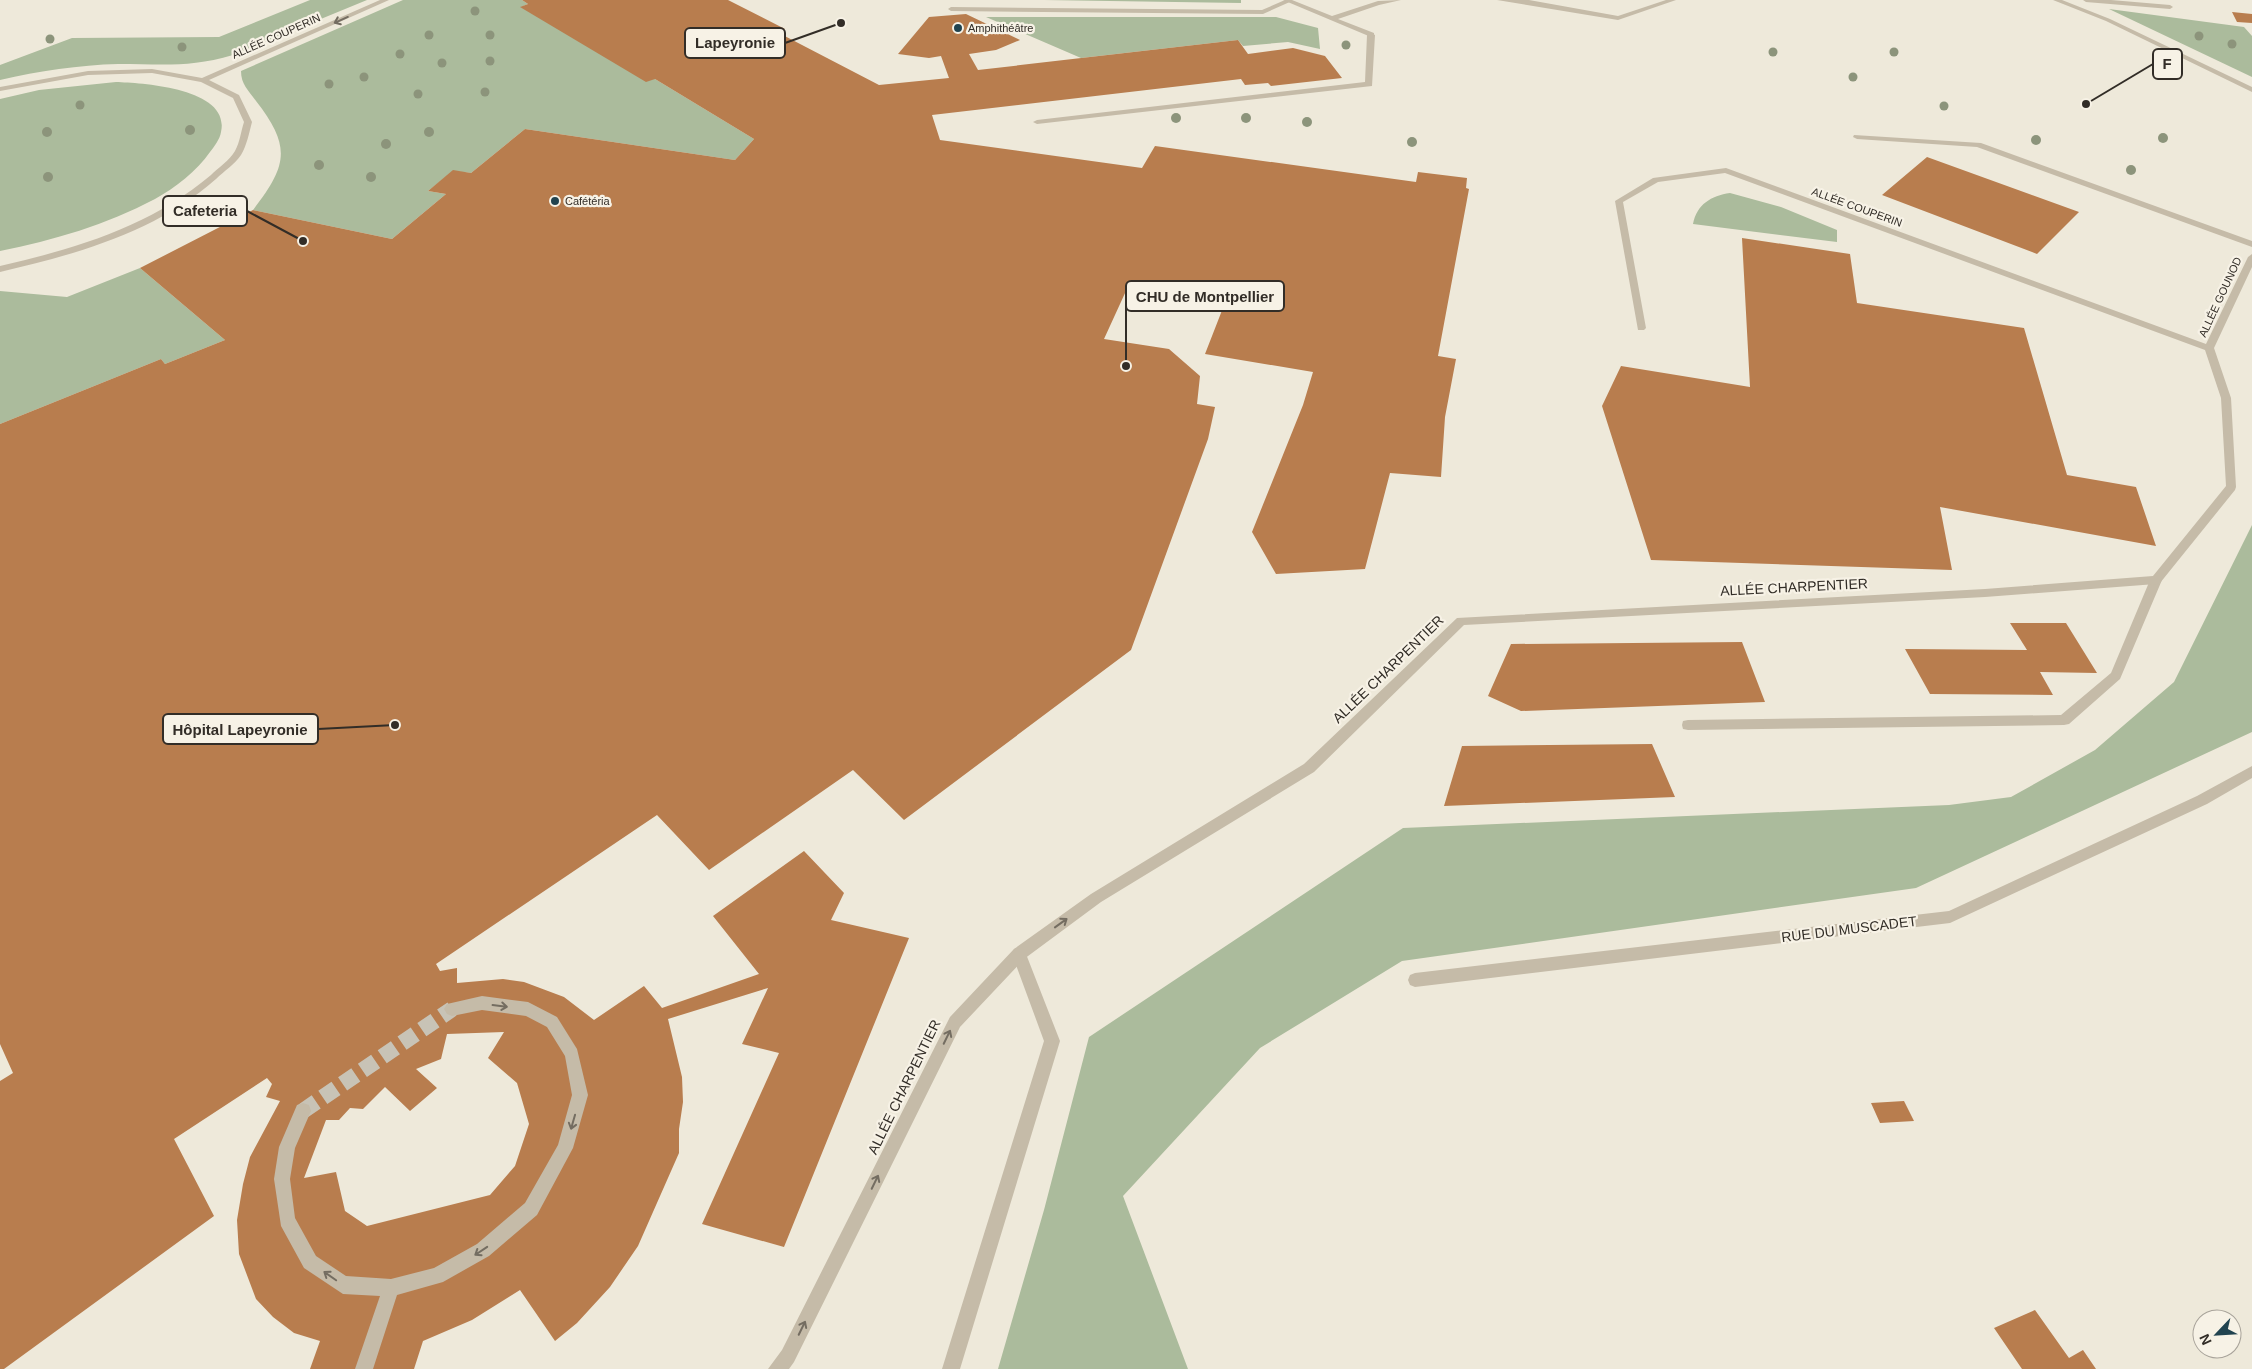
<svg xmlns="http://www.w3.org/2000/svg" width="2252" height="1369" viewBox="0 0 2252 1369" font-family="Helvetica,sans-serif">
  <rect width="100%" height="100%" fill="#eee9da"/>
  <path fill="#abbb9c" d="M310 0H367L233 55C189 68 162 64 118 64 79 65 39 71 0 80V65L72 38 219 37Z
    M403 0H522L528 4 521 7 655 79 754 139 735 160 525 129 471 173 453 171 428 191 446 194 392 239 253 210C287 166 292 147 256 101 248 90 241 84 241 71Z
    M1044 0H1241V3Z
    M2109 9 2244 27 2252 36V77Z
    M986 17H1276L1318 28 1320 49 1288 42 1243 46 1238 40 1081 58Z
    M116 82C142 83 231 88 221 132 220 139 214 147 210 152 197 171 175 188 155 199 106 225 54 240 0 251V99L39 90Z
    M1730 193 1781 207 1837 230V242L1693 224C1697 204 1711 196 1730 193Z
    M140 268 225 340 165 364 161 359 0 424V291L67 297Z
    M2252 525V732L1916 888 1402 961 1260 1048 1123 1196 1188 1369H998L1044 1210 1089 1037 1403 828 1949 805 2011 797 2095 750 2174 682Z"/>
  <path fill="#b87d4e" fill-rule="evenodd" d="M522 0H728L785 29 777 32 879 85 949 78 941 56 929 58 898 54 929 17 966 14 1020 40 996 50 969 54 978 70 1238 40 1248 54 1293 48 1325 56 1342 78 1271 86 1268 83 1245 85 1241 79 932 115 940 140 1142 168 1155 146 1416 182 1418 172 1467 178 1466 188 1469 189 1438 356 1456 359 1445 417 1441 477 1390 473 1365 569 1276 574 1252 532 1303 405 1313 372 1205 354 1228 295 1131 280 1104 339 1169 349 1200 376 1197 404 1215 407 1208 439 1131 650 904 820 853 770 709 870 657 815 436 964 440 971 457 968V983L503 979 524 982 564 997 594 1020 644 986 662 1008 759 974 713 916 804 851 844 893 831 920 909 938 784 1247 702 1224 779 1053 742 1044 768 988 668 1019 682 1077 683 1102 679 1129V1153L638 1246 610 1287 577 1323 555 1341 520 1290 472 1320 423 1341 414 1369H310L320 1341 294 1333 273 1317 256 1299 239 1254 237 1220 243 1184 250 1157 280 1101 266 1097 272 1084 267 1078 174 1139 214 1216 4 1369H0V1081L13 1073 0 1044V424L161 359 165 364 225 340 140 268 253 210 392 239 446 194 428 191 453 170 471 173 525 129 735 160 754 139 655 79 646 82 520 7 528 4ZM504 1032 488 1058 517 1083 529 1124 515 1166 490 1195 367 1226 345 1211 336 1172 304 1178 326 1120H339L350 1108 363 1109 385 1087 410 1111 437 1088 416 1069 441 1059 447 1034Z
    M2232 12 2252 14V23L2237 22Z
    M1927 157 2079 212 2037 254 1882 195Z
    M1742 238 1850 254 1857 303 2024 328 2067 475 2136 487 2156 546 1940 507 1952 570 1651 560 1602 406 1621 366 1750 387Z
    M2010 623H2066L2097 673 2040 672 2053 695 1930 694 1905 649 2027 650Z
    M1742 642 1765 702 1521 711 1488 696 1511 644Z
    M1652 744 1675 797 1444 806 1462 746Z
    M1904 1101 1914 1121 1880 1123 1871 1103Z
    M2035 1310 2069 1358 2083 1350 2096 1369H2022L1994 1328Z"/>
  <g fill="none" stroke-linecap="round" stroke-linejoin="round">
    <path stroke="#c8c3b6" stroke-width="16" stroke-dasharray="16 8" stroke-linecap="butt" d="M303 1111 452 1009"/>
    <path fill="#c5bba8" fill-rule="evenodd" d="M1285 0 1292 1 1263 14 951 11 948 9 951 7 1262 10Z
      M1371 33 1375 35 1372 86 1037 124 1033 122 1037 120 1365 82 1367 35Z
      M1854 135 1981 143 2252 241V247L1977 147 1857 139 1853 137Z
      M2156 576 2162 580 2120 679 2069 724 2064 725 1688 730 1683 729 1682 725 1683 721 1688 720 2061 715 2111 673 2150 580Z
      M1019 947 1024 949 1026 954 1060 1041 960 1369H942L1044 1041 1012 954 1014 949Z"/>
    <path fill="#c5bba8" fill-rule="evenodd" d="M380 0H389L209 80 239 95 252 122C249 133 247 145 241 155 235 164 224 171 216 179 156 232 77 254 0 272V266C75 249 151 226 211 175 218 168 230 160 235 151 240 142 241 131 244 122L233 98 201 82 152 73 88 75 0 91V87L88 71 152 69 202 78Z
      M1283 0H1292L1332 16 1378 1 1401 0 1379 5 1338 19 1374 33V37H1371Z
      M1497 0H1529L1618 16 1666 0H1676L1618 20Z
      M2053 0H2062L2110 19 2252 87V92L2106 21Z
      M2083 0H2111L2170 5 2173 7 2170 9 2086 2Z
      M1726 168 2206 344 2248 257 2252 254V267L2214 348 2231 398 2236 487 2235 490 2160 583 2156 584 1985 597 1464 625 1314 772 1101 902 1024 959 960 1027 794 1362 789 1369H768L782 1350 950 1017 1014 949 1091 894 1304 764 1457 618 1985 589 2153 576 2226 486 2221 398 2205 350 1725 173 1658 182 1623 202 1646 328 1644 330H1638L1615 201 1653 178Z
      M2252 766V778L2207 804 1950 923 1415 987 1410 985 1408 980 1410 975 1415 973 1949 911 2197 796Z
      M482 996 528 1002 557 1017 577 1049 588 1095 573 1148 537 1215 489 1256 443 1282 397 1295 373 1369H355L380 1296 343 1294 304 1268 281 1226 274 1179 279 1147 297 1105 303 1103 309 1105 311 1111 295 1148 290 1179 295 1218 316 1256 346 1276 391 1279 434 1268 477 1244 525 1203 558 1145 572 1095 565 1056 547 1027 526 1016 482 1010 452 1016 447 1014 444 1009 447 1004Z"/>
  </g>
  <g fill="#8c947b">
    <circle cx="475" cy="11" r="4.5"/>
    <circle cx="429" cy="35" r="4.5"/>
    <circle cx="490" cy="35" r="4.5"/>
    <circle cx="2199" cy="36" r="4.5"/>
    <circle cx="50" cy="39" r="4.5"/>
    <circle cx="2232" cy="44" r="4.5"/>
    <circle cx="1346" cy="45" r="4.5"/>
    <circle cx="182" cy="47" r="4.5"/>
    <circle cx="1773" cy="52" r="4.5"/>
    <circle cx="1894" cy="52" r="4.5"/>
    <circle cx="400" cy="54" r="4.5"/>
    <circle cx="490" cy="61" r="4.5"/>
    <circle cx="442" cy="63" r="4.5"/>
    <circle cx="364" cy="77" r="4.5"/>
    <circle cx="1853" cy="77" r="4.5"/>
    <circle cx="329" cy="84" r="4.5"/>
    <circle cx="485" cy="92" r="4.5"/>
    <circle cx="418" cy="94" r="4.5"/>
    <circle cx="80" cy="105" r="4.5"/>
    <circle cx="1944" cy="106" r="4.5"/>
    <circle cx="1176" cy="118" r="5"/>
    <circle cx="1246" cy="118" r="5"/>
    <circle cx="1307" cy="122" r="5"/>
    <circle cx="190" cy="130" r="5"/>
    <circle cx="47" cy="132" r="5"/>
    <circle cx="429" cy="132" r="5"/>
    <circle cx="2163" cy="138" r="5"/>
    <circle cx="2036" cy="140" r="5"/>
    <circle cx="1412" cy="142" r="5"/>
    <circle cx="386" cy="144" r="5"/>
    <circle cx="319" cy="165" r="5"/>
    <circle cx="2131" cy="170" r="5"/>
    <circle cx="48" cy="177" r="5"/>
    <circle cx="371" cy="177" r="5"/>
  </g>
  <defs><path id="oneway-shaft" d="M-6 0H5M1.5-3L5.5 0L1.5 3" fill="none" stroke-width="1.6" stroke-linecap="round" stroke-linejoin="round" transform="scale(1.25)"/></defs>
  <g stroke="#746d61">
    <use href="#oneway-shaft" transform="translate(341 20) rotate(156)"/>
    <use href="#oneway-shaft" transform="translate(1061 923) rotate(-36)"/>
    <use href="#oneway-shaft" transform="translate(500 1006) rotate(7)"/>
    <use href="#oneway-shaft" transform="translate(947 1037) rotate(-64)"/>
    <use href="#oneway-shaft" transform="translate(573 1122) rotate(106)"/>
    <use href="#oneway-shaft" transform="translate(875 1182) rotate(-64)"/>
    <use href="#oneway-shaft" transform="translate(481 1251) rotate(146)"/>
    <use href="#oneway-shaft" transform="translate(330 1276) rotate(-145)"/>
    <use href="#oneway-shaft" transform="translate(802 1328) rotate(-64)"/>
  </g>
  <g fill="#21434f" stroke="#f7f2e6" stroke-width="2">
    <circle cx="958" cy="28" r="5"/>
    <circle cx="555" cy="201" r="5"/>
  </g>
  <g text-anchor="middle" stroke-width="4.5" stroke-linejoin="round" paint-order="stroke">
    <g font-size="11" fill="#322d27" stroke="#f7f2e6" text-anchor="start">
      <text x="968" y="32">Amphithéâtre</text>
      <text x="565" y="205">Cafétéria</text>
    </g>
    <g font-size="11" fill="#322d27" stroke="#f7f2e6">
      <text transform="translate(276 36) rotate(-24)" y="4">ALLÉE COUPERIN</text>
      <text transform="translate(1857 207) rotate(20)" y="4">ALLÉE COUPERIN</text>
      <text transform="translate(2220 297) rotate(-65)" y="4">ALLÉE GOUNOD</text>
    </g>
    <g font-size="14" fill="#322d27" stroke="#f7f2e6">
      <text transform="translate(1794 587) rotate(-3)" y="5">ALLÉE CHARPENTIER</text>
      <text transform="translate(1388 669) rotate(-44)" y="5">ALLÉE CHARPENTIER</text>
      <text transform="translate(1849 929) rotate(-7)" y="5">RUE DU MUSCADET</text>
      <text transform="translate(904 1087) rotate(-64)" y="5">ALLÉE CHARPENTIER</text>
    </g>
  </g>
  <path fill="none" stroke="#322d27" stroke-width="2" d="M841 23L785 43M2086 104L2153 64M303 241L247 211M1126 366L1126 296M395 725L318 729"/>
  <g fill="#322d27" stroke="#f7f2e6" stroke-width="2">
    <circle cx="841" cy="23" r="5"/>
    <circle cx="2086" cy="104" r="5"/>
    <circle cx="303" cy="241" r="5"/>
    <circle cx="1126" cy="366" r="5"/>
    <circle cx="395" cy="725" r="5"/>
  </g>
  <g fill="#f7f2e6" stroke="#322d27" stroke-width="2">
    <rect x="685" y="28" width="100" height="30" rx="5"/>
    <rect x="2153" y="49" width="29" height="30" rx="5"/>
    <rect x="163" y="196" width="84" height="30" rx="5"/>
    <rect x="1126" y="281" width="158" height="30" rx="5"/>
    <rect x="163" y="714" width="155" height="30" rx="5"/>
  </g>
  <g font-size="15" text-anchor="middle" font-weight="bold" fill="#322d27">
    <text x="735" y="48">Lapeyronie</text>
    <text x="2167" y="69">F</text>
    <text x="205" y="216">Cafeteria</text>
    <text x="1205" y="302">CHU de Montpellier</text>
    <text x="240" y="735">Hôpital Lapeyronie</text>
  </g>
  <g transform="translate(2217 1334) rotate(245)"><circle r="24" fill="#f7f2e6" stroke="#a8a39a"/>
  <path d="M0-4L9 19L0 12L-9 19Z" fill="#21434f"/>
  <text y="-8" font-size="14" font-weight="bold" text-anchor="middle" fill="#322d27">N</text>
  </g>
</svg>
